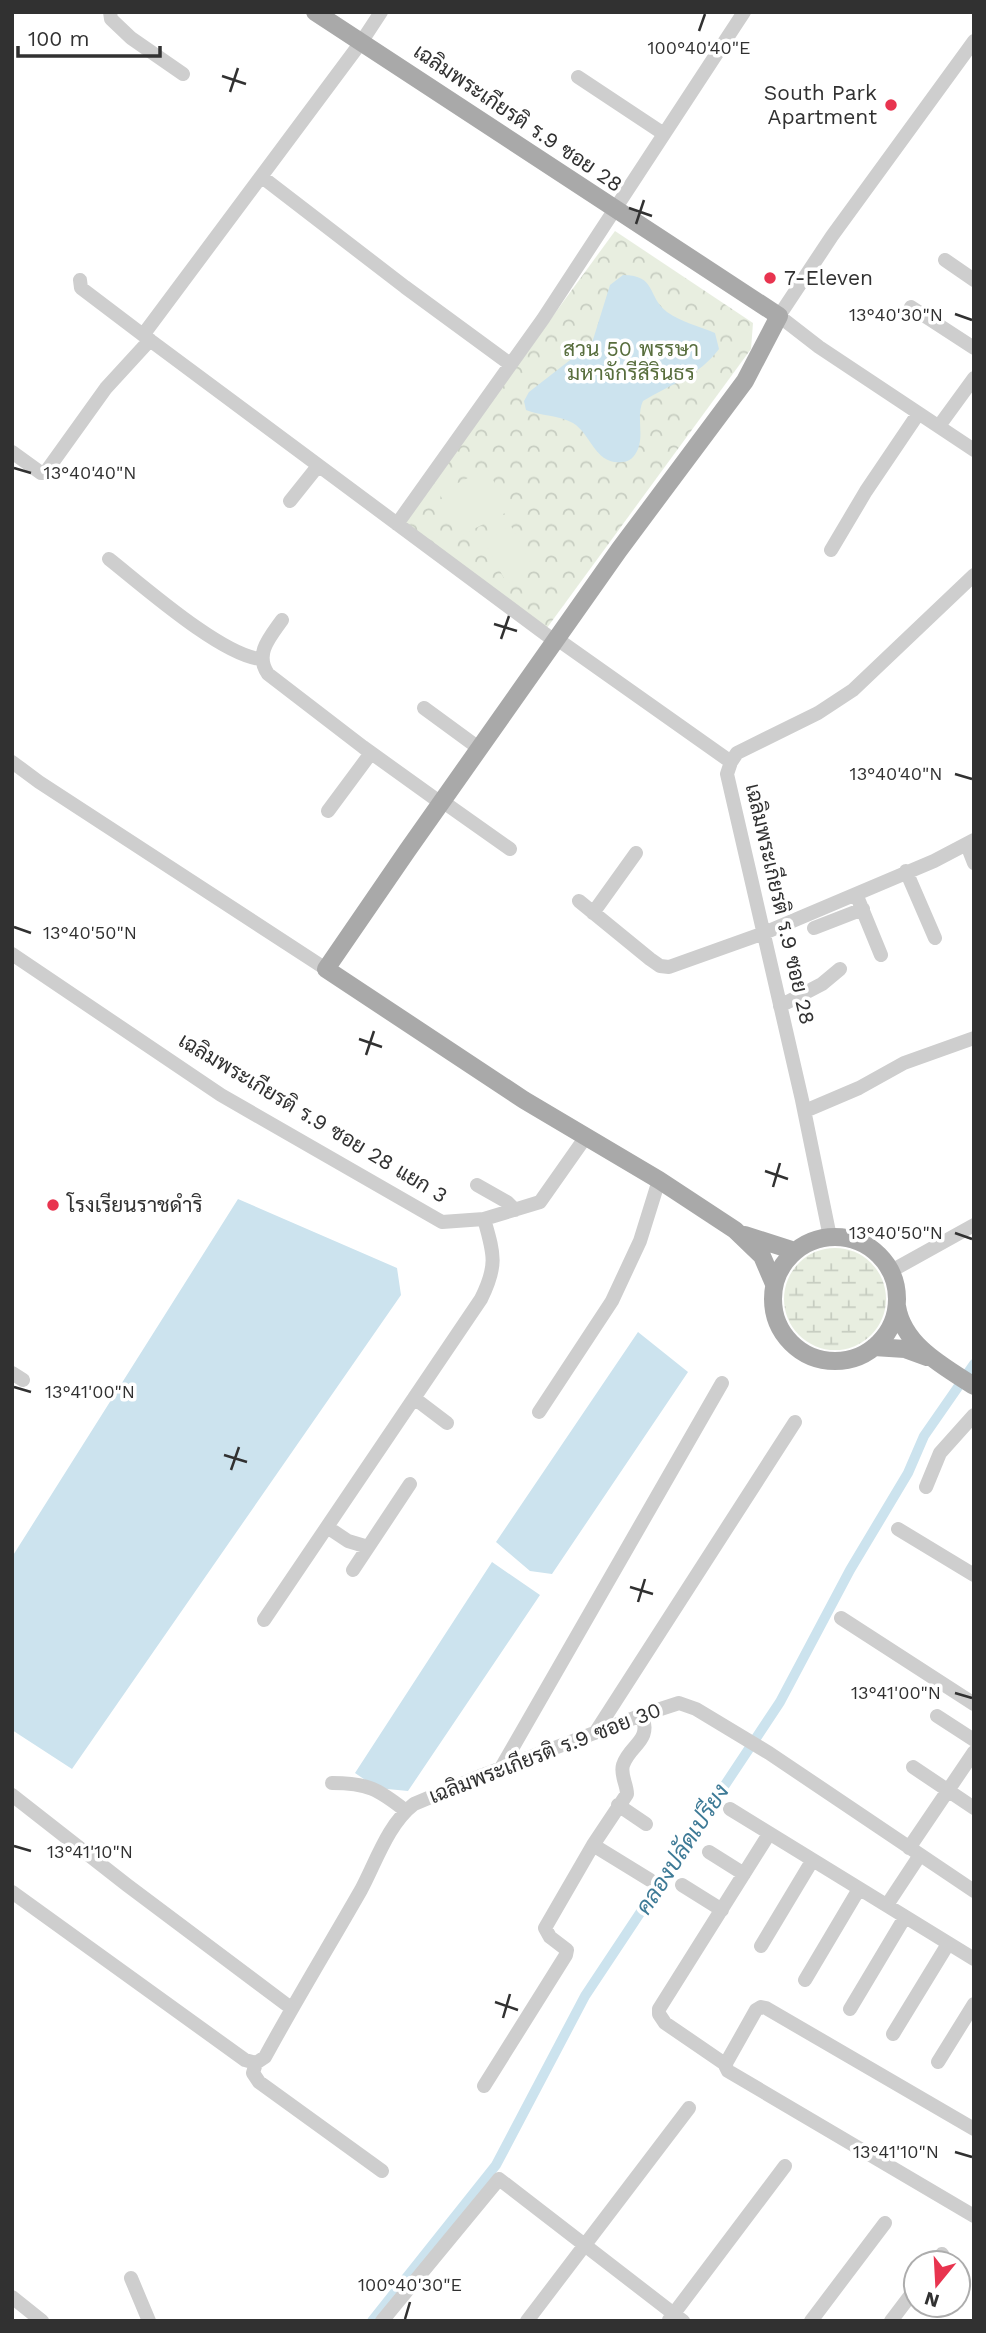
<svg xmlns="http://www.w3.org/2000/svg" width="986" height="2333" viewBox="0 0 986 2333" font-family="'Work Sans',Sarabun,sans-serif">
  <defs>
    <pattern id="wetland-marsh" width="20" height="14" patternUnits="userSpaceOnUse" patternTransform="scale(1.75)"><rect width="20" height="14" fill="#e8eee0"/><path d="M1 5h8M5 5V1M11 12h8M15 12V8" fill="none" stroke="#c7cdc1"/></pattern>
    <pattern id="park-crowns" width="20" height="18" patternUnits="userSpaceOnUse" patternTransform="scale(1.75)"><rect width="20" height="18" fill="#e8eee0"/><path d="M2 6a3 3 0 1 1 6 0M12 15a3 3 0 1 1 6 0" fill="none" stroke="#c7cdc1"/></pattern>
  </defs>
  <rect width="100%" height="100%" fill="#fff"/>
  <path fill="url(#wetland-marsh)" d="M784 1299a51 51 0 1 1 102 0a51 51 0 1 1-102 0Z"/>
  <path fill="url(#park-crowns)" d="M615 231 753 323 751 349 544 632 400 525Z"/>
  <path fill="#e8eee0" d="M487 468 509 511 462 535 439 493Z
    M511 526 534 569 507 584 484 541Z"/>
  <path fill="#cce3ee" d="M623 275C657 275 647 297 667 312 681 322 699 326 715 333L719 349C699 376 671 384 643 401 636 416 644 434 638 449 635 456 630 462 622 462 595 465 592 435 573 423 559 415 541 416 526 410L524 401 529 392 592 343 610 285Z
    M238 1199 397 1268 401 1295 72 1769 12 1730V1557Z
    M638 1332 688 1372 552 1574 530 1571 496 1542Z
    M492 1562 540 1595 408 1791 377 1788 355 1773Z"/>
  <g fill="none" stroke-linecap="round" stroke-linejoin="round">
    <path stroke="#cce3ee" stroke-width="10" d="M372 2321 496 2165 585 1996 780 1702 850 1570 908 1473 924 1436 974 1364"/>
    <path stroke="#cecece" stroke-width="14" d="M110 12 111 19 131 38 183 74
      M381 12 362 41 143 335 556 642
      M974 41 832 236 779 316 819 347 974 450
      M578 77 664 134
      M262 177 405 287 510 364
      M945 260 974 280
      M80 280 81 288 143 335
      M911 307 974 348
      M939 426 974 378
      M12 452 41 473H45L106 388 150 340
      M290 501 318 466
      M397 524 543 319 744 12
      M831 550 866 491 918 414
      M109 559C142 585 222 656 261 659
      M282 620C270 637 254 654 268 674L363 747 441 803
      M557 639 731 762
      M424 708 480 749
      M12 762 39 782 326 969
      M442 801 510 849
      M328 811 371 753
      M967 845 974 863
      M906 871 935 938
      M856 894 881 955
      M579 901 650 959 660 966 669 967 764 933 934 861 974 840
      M593 913 636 853
      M814 928 863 909
      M12 954 221 1095 442 1222 484 1219 540 1202 585 1138
      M780 1006 822 984 840 969
      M805 1111 859 1088 904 1063 974 1038
      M477 1185 507 1202 515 1210
      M830 1237 802 1100 727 774 731 762 737 753 818 713 853 690 974 575
      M891 1271 974 1225
      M12 1373 23 1380
      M414 1398 447 1423
      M539 1412 612 1301 640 1241 659 1180
      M926 1487 940 1453 974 1415
      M327 1527 348 1541 368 1547
      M898 1529 974 1575
      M353 1570 410 1484
      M841 1618 974 1704
      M264 1620 481 1299C498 1265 494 1254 484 1219
      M937 1716 974 1740
      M595 1733 795 1422
      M913 1767 974 1808
      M501 1768 722 1383
      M332 1783C368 1783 378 1789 406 1811
      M12 1795 127 1885 291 2008
      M618 1805 646 1824
      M730 1809 974 1959
      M593 1845 650 1880
      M909 1848 974 1752
      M709 1852 744 1874
      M682 1885 722 1910
      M12 1892 245 2060 256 2063 265 2057C296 2000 329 1946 361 1890 376 1862 388 1824 414 1804L483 1775 642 1715 679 1703 696 1709 769 1753 974 1891
      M887 1905 920 1855
      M761 1946 812 1861
      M805 1980 859 1889
      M850 2009 905 1917
      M893 2034 948 1944
      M726 2062H722L665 2023 659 2014V2009L769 1834
      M938 2062 974 2004
      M256 2063 253 2073 259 2082 382 2171
      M484 2086 566 1955 567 1950 550 1937 545 1928 593 1845 627 1794C627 1784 620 1775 623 1765 630 1744 652 1742 642 1715
      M974 2129 766 2008 761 2007 756 2010 725 2065 728 2071 974 2216
      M935 2263 942 2254
      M131 2278 149 2321
      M12 2297 42 2321
      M669 2320 785 2166
      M382 2321 499 2179 683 2321
      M527 2321 689 2108
      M811 2321 885 2223
      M891 2321 916 2288"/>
    <path stroke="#a9a9a9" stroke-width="18" d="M315 12 779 316 745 381 619 550 407 851 326 969 524 1100 659 1180 735 1230 762 1256 774 1284
      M745 1235 795 1251
      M773 1299a62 62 0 1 1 124 0a62 62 0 1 1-124 0Z
      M897 1306C903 1345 943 1366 974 1386
      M874 1347 905 1349 927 1357"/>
  </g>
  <path fill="none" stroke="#313131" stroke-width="2.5" d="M699 31 705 14M222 76 246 84M230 92 238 68M629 208 652 216M636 224 644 200M955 314 972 320M14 468 31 473M494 624 517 631M501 639 509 616M955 774 972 779M14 927 31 933M359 1039 382 1047M366 1055 374 1031M765 1171 788 1179M773 1187 780 1163M955 1233 972 1239M14 1387 31 1392M224 1455 247 1462M231 1470 239 1447M630 1587 653 1594M638 1602 645 1579M955 1693 972 1698M14 1846 31 1851M495 2002 518 2010M503 2018 510 1994M955 2152 972 2157M405 2319 410 2302"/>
  <g fill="#e8344f" stroke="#fff" stroke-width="2.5">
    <circle cx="891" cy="105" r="7"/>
    <circle cx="770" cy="278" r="7"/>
    <circle cx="53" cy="1205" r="7"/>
  </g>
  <g text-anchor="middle" stroke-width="7" stroke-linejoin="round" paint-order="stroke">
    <g font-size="21" fill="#313131" stroke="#fff" text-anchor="start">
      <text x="877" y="100" text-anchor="end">South Park<tspan x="877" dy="24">Apartment</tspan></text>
      <text x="784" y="285">7-Eleven</text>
      <text x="67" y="1212">โรงเรียนราชดำริ</text>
    </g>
    <g font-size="21" fill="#313131" stroke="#fff">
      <text transform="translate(518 118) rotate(34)" y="7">เฉลิมพระเกียรติ ร.9 ซอย 28</text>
      <text transform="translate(780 904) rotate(77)" y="7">เฉลิมพระเกียรติ ร.9 ซอย 28</text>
      <text transform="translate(313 1118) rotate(31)" y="7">เฉลิมพระเกียรติ ร.9 ซอย 28 แยก 3</text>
      <text transform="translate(545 1753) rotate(-21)" y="7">เฉลิมพระเกียรติ ร.9 ซอย 30</text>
    </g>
    <g font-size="21" fill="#586e3d" stroke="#fff">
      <text x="631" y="356">สวน 50 พรรษา<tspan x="631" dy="24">มหาจักรีสิรินธร</tspan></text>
    </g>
    <g font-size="23" font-style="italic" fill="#3d7a96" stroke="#fff">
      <text transform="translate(682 1849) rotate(-57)" y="8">คลองปลัดเปรียง</text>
    </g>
  </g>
  <g font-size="18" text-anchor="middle" fill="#313131" stroke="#fff" stroke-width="7" stroke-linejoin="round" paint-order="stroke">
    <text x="699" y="54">100°40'40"E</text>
    <text x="896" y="321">13°40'30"N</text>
    <text x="90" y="479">13°40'40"N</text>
    <text x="896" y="780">13°40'40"N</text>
    <text x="90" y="939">13°40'50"N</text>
    <text x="896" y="1239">13°40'50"N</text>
    <text x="90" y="1398">13°41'00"N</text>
    <text x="896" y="1699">13°41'00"N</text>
    <text x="90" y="1858">13°41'10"N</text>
    <text x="896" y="2158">13°41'10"N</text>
    <text x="410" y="2291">100°40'30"E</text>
  </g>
  <rect width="986" height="2333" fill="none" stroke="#313131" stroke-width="28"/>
  <g transform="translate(937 2284) rotate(198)"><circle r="33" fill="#ffffff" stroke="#adadad" stroke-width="2"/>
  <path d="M0-5L12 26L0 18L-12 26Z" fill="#e8344f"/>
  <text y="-10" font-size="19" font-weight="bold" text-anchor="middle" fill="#313131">N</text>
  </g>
  <path d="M18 46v10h142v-10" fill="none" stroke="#313131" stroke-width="3.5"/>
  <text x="28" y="46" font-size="21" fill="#313131" stroke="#ffffff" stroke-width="5" paint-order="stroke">100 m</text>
</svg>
